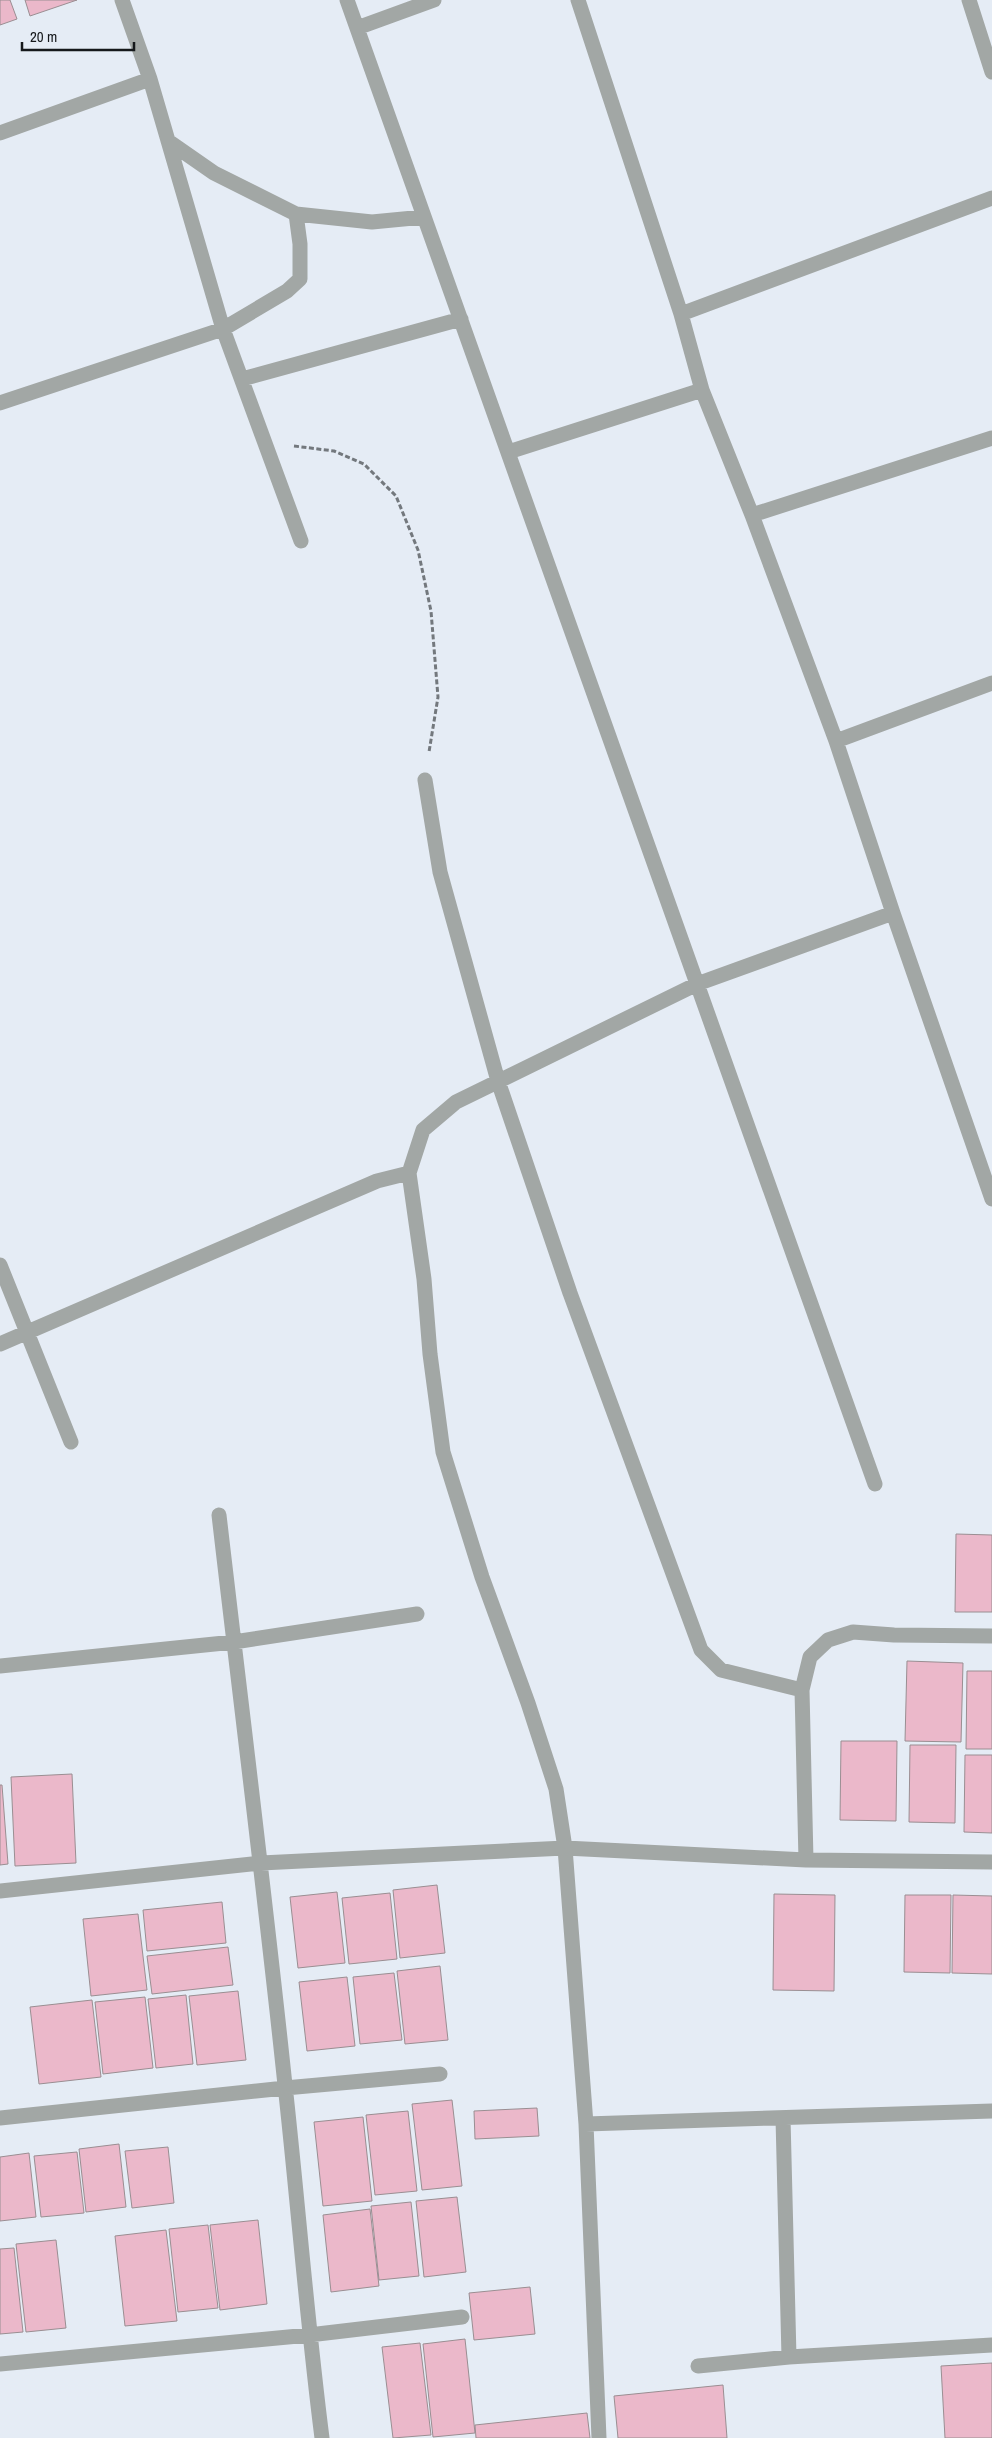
<svg xmlns="http://www.w3.org/2000/svg" width="992" height="2438" viewBox="0 0 992 2438" font-family="'Archivo Narrow',sans-serif">
  <rect width="100%" height="100%" fill="#e5ecf5"/>
  <path fill="#ebb8ca" stroke="#9a8e92" d="M0 0H10L17 19 0 25Z
    M25 0H77L30 16Z
    M956 1534 992 1535V1612H955Z
    M907 1661 963 1663 961 1742 905 1741Z
    M967 1671H992V1749H966Z
    M841 1741H897L896 1821 840 1820Z
    M910 1745H956L955 1823 909 1822Z
    M965 1755H992V1833L964 1832Z
    M72 1774 76 1863 15 1866 11 1777Z
    M0 1785H2L8 1864 0 1865Z
    M437 1885 445 1953 400 1958 393 1890Z
    M337 1892 345 1963 298 1968 290 1897Z
    M390 1893 397 1959 349 1964 342 1898Z
    M774 1894 835 1895 834 1991 773 1990Z
    M905 1895H951L950 1973 904 1972Z
    M953 1895 992 1896V1974L952 1973Z
    M222 1902 226 1943 147 1951 143 1910Z
    M138 1914 147 1990 91 1996 83 1919Z
    M228 1947 233 1985 152 1994 147 1956Z
    M440 1966 448 2040 405 2044 397 1971Z
    M394 1973 402 2040 360 2044 353 1977Z
    M347 1977 355 2046 307 2051 299 1982Z
    M238 1991 246 2060 197 2065 189 1996Z
    M186 1995 193 2064 156 2068 148 1999Z
    M145 1997 153 2068 103 2074 95 2002Z
    M92 2000 101 2077 39 2084 30 2007Z
    M452 2100 462 2186 422 2190 412 2104Z
    M537 2108 539 2136 475 2139 474 2111Z
    M408 2111 417 2191 375 2195 366 2115Z
    M363 2117 372 2201 323 2206 314 2122Z
    M119 2144 126 2207 86 2212 79 2149Z
    M168 2147 174 2203 132 2208 125 2151Z
    M77 2152 84 2213 41 2217 34 2156Z
    M29 2153 36 2217 0 2221V2157Z
    M457 2197 466 2272 424 2277 416 2201Z
    M411 2202 419 2276 379 2280 371 2206Z
    M370 2209 379 2286 331 2292 323 2215Z
    M258 2220 267 2304 220 2310 210 2225Z
    M208 2225 218 2308 178 2312 169 2229Z
    M166 2230 177 2321 125 2326 115 2236Z
    M56 2240 66 2328 26 2332 16 2244Z
    M14 2248 23 2332 0 2334V2249Z
    M530 2287 535 2334 474 2340 469 2293Z
    M465 2339 475 2433 433 2437 423 2344Z
    M420 2343 431 2435 393 2438 382 2347Z
    M992 2363V2438H945L941 2366Z
    M723 2385 727 2438H618L614 2396Z
    M587 2413 590 2438H476L475 2425Z"/>
  <g fill="none" stroke-linecap="round" stroke-linejoin="round">
    <path stroke="#73787d" stroke-width="3" stroke-dasharray="5 2.5" stroke-linecap="butt" d="M294 446 334 451 364 464 396 496 418 550 431 611 438 697 429 752"/>
    <path stroke="#a2a7a5" stroke-width="15" d="M122 0 150 79 223 329 301 541
      M347 0 875 1484
      M578 0 681 314 702 390 752 515 836 741 893 913 992 1199
      M969 0 992 72
      M357 28 434 0
      M0 133 150 79
      M168 141 214 173 296 214 372 222 424 217
      M681 314 992 198
      M242 379 461 319
      M0 403 223 329 287 291 300 279V244L296 214
      M508 452 702 390
      M752 515 992 438
      M836 741 992 683
      M425 780 440 872 498 1081 570 1293 701 1650 721 1670 802 1690
      M0 1265 71 1442
      M0 1344 377 1181 409 1173
      M219 1515C241 1705 265 1895 285 2085 298 2203 307 2321 322 2438
      M0 1666 234 1642 417 1614
      M806 1860 802 1690 810 1657 828 1640 853 1632 894 1635 992 1636
      M0 1891 261 1863 565 1848 806 1860 992 1862
      M0 2118 285 2088 440 2074
      M783 2118 789 2357
      M586 2124 992 2111
      M0 2364 309 2335 462 2317
      M698 2366 789 2357 992 2345
      M599 2438 586 2124 565 1848 556 1789 528 1703 482 1577 443 1452 430 1354 424 1279 409 1173 423 1130 456 1102 697 984 893 913"/>
  </g>
  <path d="M22 42v8h112v-8" fill="none" stroke="#15181b" stroke-width="2.5"/>
  <text x="30" y="42" font-size="15" fill="#15181b" stroke="#e5ecf5" stroke-width="4" paint-order="stroke">20 m</text>
</svg>
